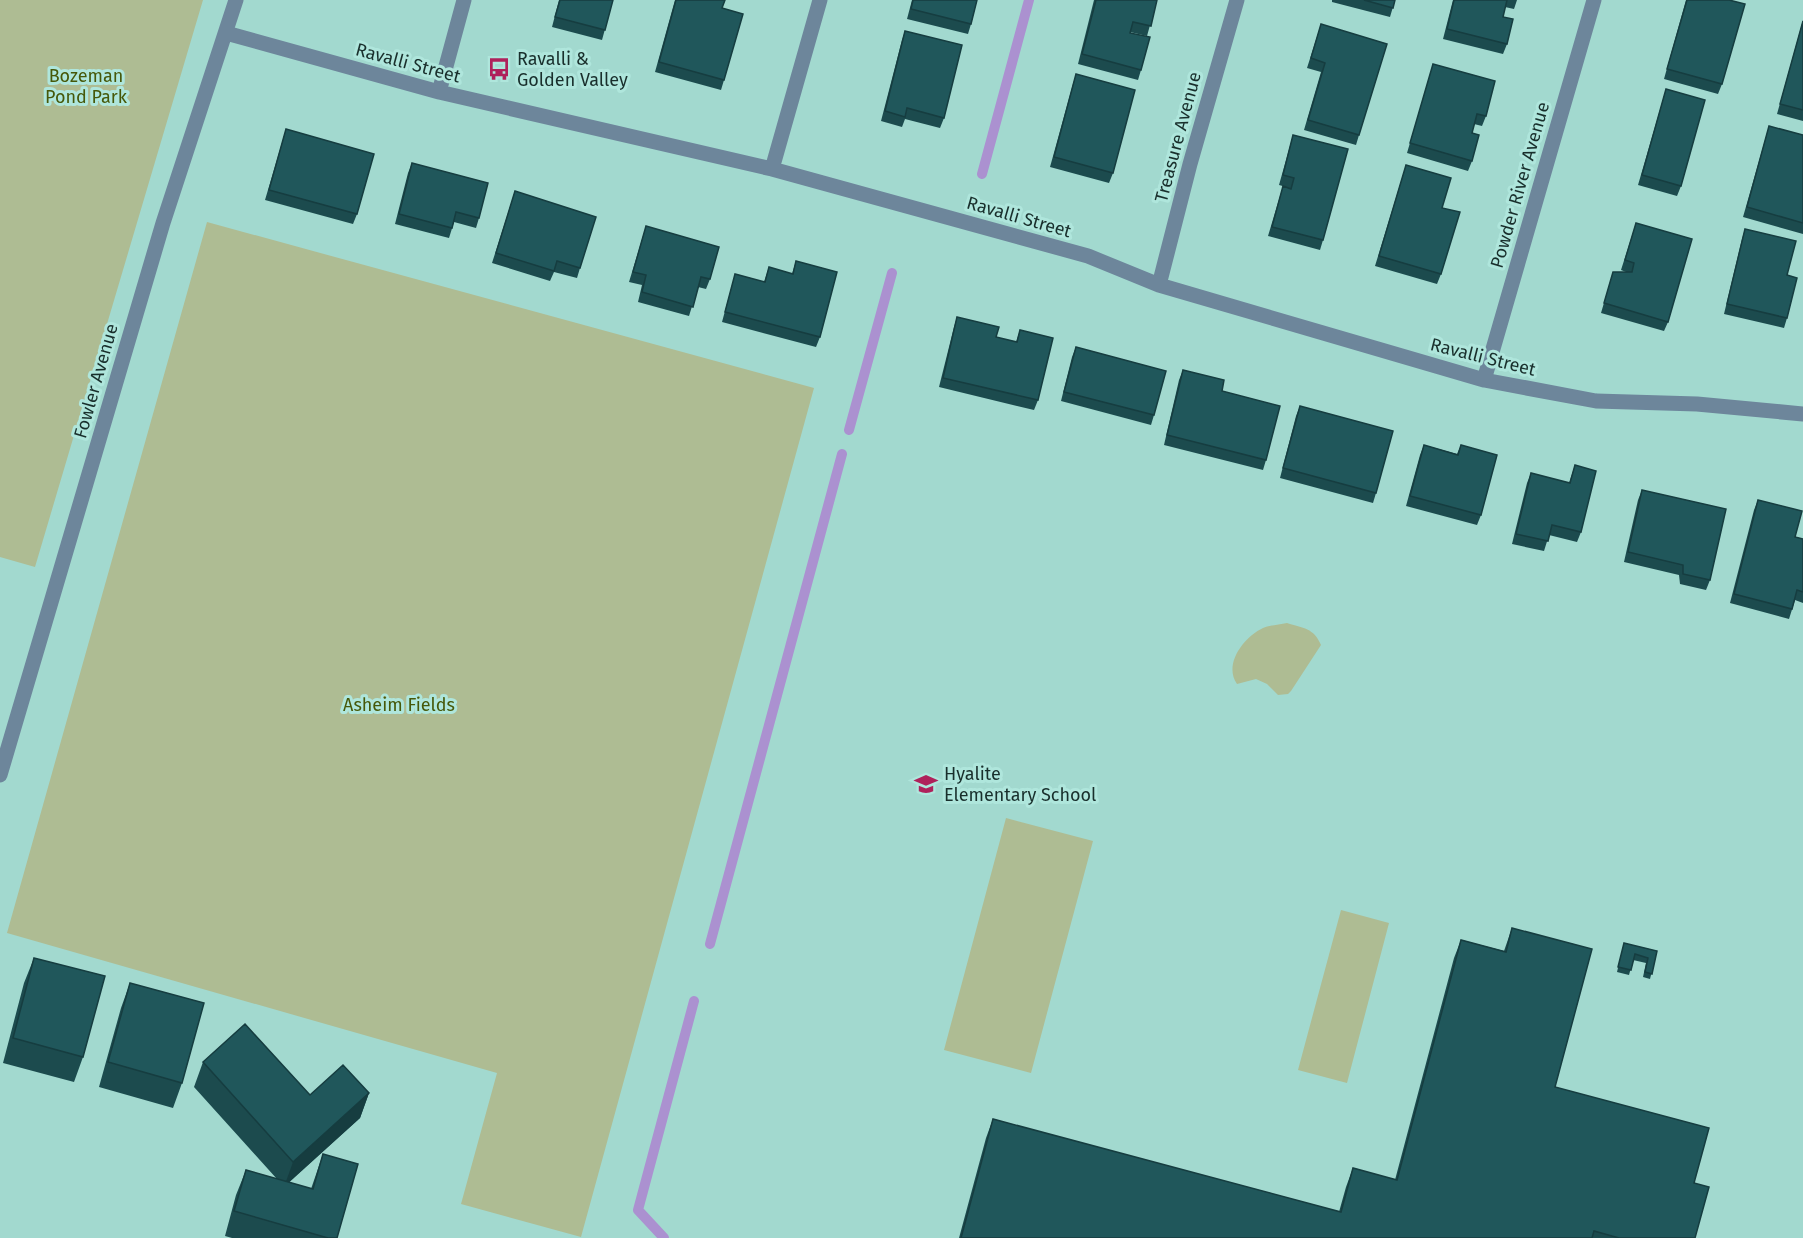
<svg xmlns="http://www.w3.org/2000/svg" width="1803" height="1238" viewBox="0 0 1803 1238" font-family="'Fira Sans',sans-serif">
  <rect width="100%" height="100%" fill="#a2d9cf"/>
  <path fill="#aebc93" d="M0 0H203L35 567 0 557Z
    M207 222 814 388 581 1237 461 1204 497 1073 7 933Z
    M1287 623C1303 628 1314 628 1321 645L1291 691 1288 694 1278 695 1267 684 1256 679 1237 684C1223 664 1244 637 1263 628 1269 625 1279 625 1287 623Z
    M1006 818 1093 841 1031 1073 944 1050Z
    M1341 910 1389 923 1347 1083 1298 1070Z"/>
  <g fill="none" stroke-linecap="round" stroke-linejoin="round">
    <path stroke="#ab91d0" stroke-width="10" d="M982 174 1029 0
      M849 430 892 273
      M710 944 842 454
      M664 1238 638 1210 694 1001"/>
    <path stroke="#6d869b" stroke-width="15" d="M226 33 439 92 772 169 1088 256 1159 285 1484 380 1596 401 1697 404 1803 414
      M439 92 464 0
      M772 169 820 0
      M1159 285 1190 164 1237 0
      M1484 380 1594 0
      M0 775 163 223 236 0"/>
  </g>
  <path fill="#1c4b4e" d="M559 0H613L602 40 552 27Z
    M675 0H725L722 8 724 80 721 90 655 72Z
    M912 0H977L971 24 968 34 907 19Z
    M1094 0H1157L1147 36 1130 32 1141 70 1138 80 1078 64Z
    M1332 0H1395L1390 17 1332 2Z
    M1453 0H1517L1514 9 1505 7 1503 17 1507 44 1503 54 1443 39Z
    M1686 0H1729L1722 84 1718 94 1664 79Z
    M1803 20V121L1777 114Z
    M1321 24 1359 135 1356 145 1304 130 1321 72 1307 68Z
    M905 31 944 118 940 128 905 119 902 127 881 121 902 40Z
    M1433 64 1486 116 1482 126 1474 124 1472 133V161L1468 171 1407 153Z
    M1076 74 1113 173 1109 183 1050 167 1073 84Z
    M1666 89 1681 186 1677 196 1638 185Z
    M1769 126 1803 135V234L1743 217Z
    M286 129 357 214 353 224 265 200Z
    M1293 135 1323 240 1320 250 1268 236 1283 186 1290 188 1279 185Z
    M412 163 479 218 476 228 454 222 449 238 395 224 408 173Z
    M1406 165 1442 208 1441 274 1437 284 1375 266Z
    M515 191 580 268 577 278 554 272 550 281 492 263Z
    M1636 223 1668 322 1664 331 1601 313 1613 272H1626L1621 270Z
    M646 226 710 279 706 289 698 287 689 316 638 302 642 285 629 282Z
    M1745 229 1787 275V318L1784 328 1724 314 1742 239Z
    M796 261 820 337 816 347 722 322 735 274 764 282 769 267 792 274Z
    M957 317 996 337 1016 342 1020 330 1038 400 1034 410 939 387 954 327Z
    M1076 347 1154 415 1151 425 1061 401 1072 357Z
    M1183 370 1266 460 1263 470 1164 445 1179 380Z
    M1300 406 1376 493 1373 503 1280 478 1296 416Z
    M1424 445 1457 454 1461 445 1481 515 1477 525 1406 506 1420 455Z
    M1575 465 1581 532 1577 542 1549 535 1544 551 1512 544 1527 483 1531 473 1569 483Z
    M1642 490 1710 580 1706 590 1680 584 1679 575 1624 562 1638 500Z
    M1758 500 1795 537 1803 539V603L1795 600 1789 619 1730 603 1754 510Z
    M1512 928 1555 1087 1694 1183 1695 1238H959L986 1138 993 1119 1339 1212 1346 1187 1353 1168 1395 1180 1454 958 1461 940 1504 951Z
    M1624 943 1657 951 1650 979 1643 977 1646 963 1633 960 1629 975 1617 972Z
    M34 958 83 1057 74 1082 3 1063 24 983Z
    M130 983 182 1083 173 1108 99 1087 121 1008Z
    M203 1062 310 1095 369 1093 360 1118 289 1182 311 1189 323 1154 337 1238H232L225 1236 236 1195 246 1170 277 1179 194 1087Z"/>
  <path fill="#163d40" d="M369 1093 360 1118 284 1187 293 1162Z"/>
  <path fill="#20575b" stroke="#163d40" stroke-width="1.5" d="M560 0H613L605 30 555 17Z
    M676 0H725L722 8 743 14 724 80 659 62Z
    M913 0H977L971 24 911 9Z
    M1096 0H1157L1151 26 1133 22 1130 33 1150 37 1141 70 1082 54Z
    M1364 0H1395L1393 8Z
    M1454 0H1507L1503 17 1513 19 1507 44 1447 29Z
    M1687 0H1729L1745 4 1722 84 1667 69Z
    M1803 21V110L1780 104Z
    M1321 24 1387 44 1359 135 1308 120 1325 63 1311 58Z
    M905 31 962 45 944 118 907 108 905 117 885 111Z
    M1433 64 1495 81 1486 116 1477 114 1472 133 1479 135 1472 161 1410 143Z
    M1076 74 1135 90 1113 173 1054 157Z
    M1666 89 1705 100 1681 186 1642 175Z
    M1769 126 1803 135V223L1747 207Z
    M286 129 374 154 357 214 269 190Z
    M1293 135 1348 149 1323 240 1272 227 1283 186 1291 189 1294 178 1283 175Z
    M412 163 488 183 479 218 456 212 452 228 399 214Z
    M1406 165 1451 178 1442 208 1460 212 1441 274 1379 256Z
    M515 191 596 217 580 268 557 261 554 271 496 253Z
    M1636 223 1692 239 1668 322 1604 303 1613 272H1632L1634 263 1625 260Z
    M646 226 719 247 710 279 701 277 693 307 642 292 646 275 633 272Z
    M1745 229 1796 241 1787 275 1797 278 1787 318 1727 304Z
    M796 261 837 272 820 337 725 312 735 274 765 282 769 267 793 274Z
    M957 317 999 327 996 337 1017 342 1020 330 1053 338 1038 400 943 378Z
    M1076 347 1166 371 1154 415 1064 392Z
    M1183 370 1224 380 1222 391 1280 406 1266 460 1167 435Z
    M1300 406 1393 431 1376 493 1283 468Z
    M1424 445 1458 455 1461 445 1497 455 1481 515 1410 496Z
    M1575 465 1596 471 1581 532 1552 525 1548 541 1516 534 1531 473 1570 483Z
    M1642 490 1726 509 1710 580 1683 574V565L1628 552Z
    M1758 500 1802 511 1795 537 1803 539V592L1797 590 1792 609 1734 594Z
    M1512 928 1592 949 1555 1087 1709 1128 1694 1183 1709 1187 1695 1238H1619L1594 1231 1592 1238H961L993 1119 1341 1212 1353 1168 1397 1180 1461 940 1506 952Z
    M1624 943 1657 951 1652 974 1645 972 1648 958 1635 954 1631 970 1618 967Z
    M34 958 105 976 83 1057 13 1038Z
    M130 983 204 1003 182 1083 108 1062Z
    M245 1024 310 1095 343 1065 369 1093 293 1162 203 1062Z
    M323 1154 358 1164 337 1238H328L234 1211 246 1170 313 1189Z"/>
  <defs>
    <g id="bus-bare" transform="scale(1.8)"><path d="M-5-6H5V4H4V6H2V4H-2V6H-4V4H-5ZM-3.5-4V0h7V-4ZM-3.5 1.2v1.5H-2V1.2ZM2 1.2v1.5H3.5V1.2Z" fill="#af215b" stroke="#afe6dc" stroke-width="2.5" paint-order="stroke"/></g>
    <g id="school-bare" transform="scale(1.8)"><path d="M0-5L7-2L0 1L-7-2ZM-4 1L0 2.5L4 1V4Q0 6-4 4Z" fill="#af215b" stroke="#afe6dc" stroke-width="2.5" paint-order="stroke"/></g>
  </defs>
  <g fill-rule="evenodd">
    <use href="#bus-bare" x="499" y="69"/>
    <use href="#school-bare" x="926" y="784"/>
  </g>
  <g text-anchor="middle" stroke-width="6" stroke-linejoin="round" paint-order="stroke">
    <g font-size="18" fill="#192f2c" stroke="#afe6dc" text-anchor="start">
      <text x="517" y="65">Ravalli &amp;<tspan x="517" dy="21">Golden Valley</tspan></text>
      <text x="944" y="780">Hyalite<tspan x="944" dy="21">Elementary School</tspan></text>
    </g>
    <g font-size="18" fill="#192f2c" stroke="#afe6dc">
      <text transform="translate(408 63) rotate(15)" y="6">Ravalli Street</text>
      <text transform="translate(1178 137) rotate(-75)" y="6">Treasure Avenue</text>
      <text transform="translate(1520 185) rotate(-74)" y="6">Powder River Avenue</text>
      <text transform="translate(1019 217) rotate(16)" y="6">Ravalli Street</text>
      <text transform="translate(1483 357) rotate(14)" y="6">Ravalli Street</text>
      <text transform="translate(96 381) rotate(-74)" y="6">Fowler Avenue</text>
    </g>
    <g font-size="18" fill="#465809" stroke="#afe6dc">
      <text x="86" y="82">Bozeman<tspan x="86" dy="21">Pond Park</tspan></text>
      <text x="399" y="711">Asheim Fields</text>
    </g>
  </g>
</svg>
